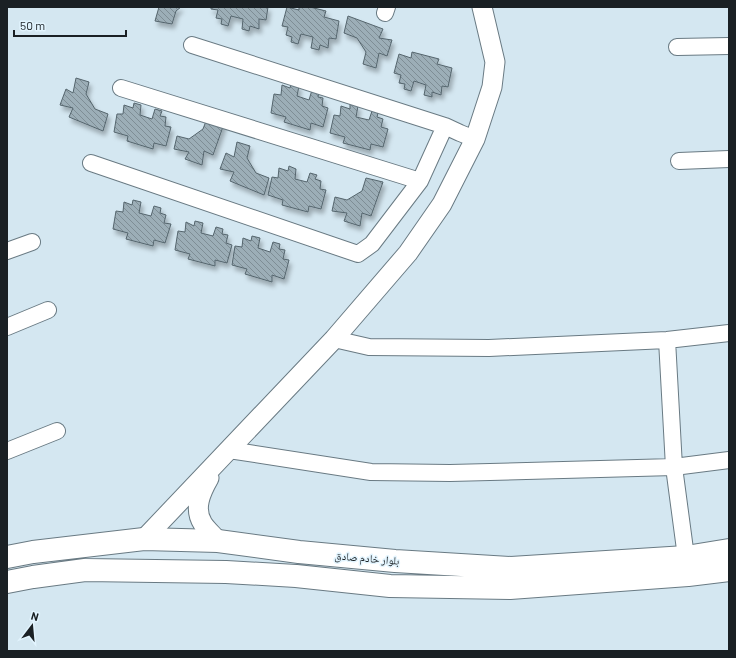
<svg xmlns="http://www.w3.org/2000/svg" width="736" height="658" viewBox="0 0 736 658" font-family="Barlow,'Noto Naskh Arabic',sans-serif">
  <defs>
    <pattern id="building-back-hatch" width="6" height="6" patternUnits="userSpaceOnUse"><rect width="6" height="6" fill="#9caeb7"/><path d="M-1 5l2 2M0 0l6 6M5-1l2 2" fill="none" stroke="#7e8d95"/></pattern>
    <filter id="shadow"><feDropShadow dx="2.5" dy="4.5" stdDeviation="2" flood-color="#0004"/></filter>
  </defs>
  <rect width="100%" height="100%" fill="#d4e7f1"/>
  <path fill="url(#building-back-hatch)" stroke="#55656d" filter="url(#shadow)" d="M159 7H181L176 11 172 24 155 21Z
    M211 7H268L266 20 259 19V29L250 26 249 31 242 29 243 19 231 16 228 26 221 24 222 19 216 18 218 10 211 9Z
    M287 7 299 10V7H310L326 11 324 17 339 21 336 39 329 38 328 48 320 45 319 50 311 48 313 37 301 34 298 44 291 42 292 37 286 35 288 27 282 26Z
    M348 16 383 29 379 38 392 40 387 56 379 53 376 68 363 64 366 52 357 38 344 33Z
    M412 52 439 59 437 64 452 68 448 87 442 86 441 95 432 92V97L424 95 426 85 414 81 411 91 404 89 405 84 399 83 401 75 394 73 399 54 411 58Z
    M76 78 89 82 86 94 95 109 108 114 103 131 69 117 73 108 60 105 66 89 73 93Z
    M291 84 299 86 297 96 309 100 312 90 319 92 318 97 323 98 322 106 328 108 323 127 311 123 310 130 284 122 286 117 271 113 274 94 281 95 282 85 290 88Z
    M134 103 141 105 140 115 152 119 155 109 162 111 160 116 166 117 165 126 171 127 166 146 154 143 153 149 127 141 128 136 114 132 117 114H123L124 105 133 108Z
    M350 104 358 106 356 117 369 120 372 111 378 113 377 117 383 119 381 127 388 129 383 147 371 144 370 150 343 143 345 137 330 133 334 115 340 116 341 106 350 109Z
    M208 116 225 121 213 155 204 151 202 165 185 159 189 152 174 149 177 136 189 139 203 129Z
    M237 142 250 146 247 158 256 173 269 178 264 195 230 181 234 172 220 169 226 153 234 157Z
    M289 166 296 169 295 179 307 182 310 173 317 175 315 179 321 181 320 189 326 190 321 209 309 206 308 212 282 205 283 200 268 195 272 177 278 178 279 168 288 171Z
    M366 178 383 182 371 216 362 213 360 226 344 221 347 213 332 211 335 197 347 200 362 191Z
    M133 200 141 202 139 213 151 216 154 206 161 208 160 213 166 215 164 223 171 224 165 243 154 240 153 246 126 239 128 233 113 229 116 211 123 212 124 202 132 205Z
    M195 221 203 223 201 233 213 236 216 227 223 229 222 234 228 235 226 243 232 245 227 263 215 260V266L188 259 190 254 175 250 178 231 185 232 186 222 194 226Z
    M252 236 260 238 258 248 270 252 273 242 280 244 279 249 285 250 283 259 289 260 284 279 272 275V282L245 274 247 269 232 265 235 246 242 247 243 238 251 241Z"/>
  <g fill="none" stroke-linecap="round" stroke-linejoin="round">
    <g stroke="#697a83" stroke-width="18">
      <path id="minor" d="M385 13 387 7
        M192 45 445 126 460 133 475 139
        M677 47 729 46
        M121 88 420 181
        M679 161 729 159
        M91 163 358 254 372 244 420 181 445 126
        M7 251 32 242
        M7 327 48 310
        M334 339 369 347 489 348 667 340 729 333
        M667 340 674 467 686 557
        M229 450 371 472 450 473 674 467 729 460
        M7 451 57 431"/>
    </g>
    <g stroke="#697a83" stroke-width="21">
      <path id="tertiary" d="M209 478C201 492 193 509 203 524 207 530 213 535 218 541
        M144 539 334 339 408 253 442 204 475 139 492 87 495 62 482 7"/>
    </g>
    <g stroke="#697a83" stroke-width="24">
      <path id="secondary" d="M7 557 33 552 144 539 218 541 299 552 395 561 511 568 686 557 729 550
        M7 582 33 577 85 570 226 572 296 576 390 586 510 588 688 575 729 570"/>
    </g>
    <use href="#minor" stroke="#fff" stroke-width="16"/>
    <use href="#tertiary" stroke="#fff" stroke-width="19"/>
    <use href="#secondary" stroke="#fff" stroke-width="22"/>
  </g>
  <g text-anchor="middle" stroke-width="3" stroke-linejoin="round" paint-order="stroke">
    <g font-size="11" fill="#1a2024" stroke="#e2f4fe">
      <text transform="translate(367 558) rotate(5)" y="4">بلوار خادم صادق</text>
    </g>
  </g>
  <rect width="736" height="658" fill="none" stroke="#1a2024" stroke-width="16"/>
  <g transform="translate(32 626) rotate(16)" stroke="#e2f4fe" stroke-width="3" paint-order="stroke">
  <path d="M0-3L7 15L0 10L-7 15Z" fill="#1a2024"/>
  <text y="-6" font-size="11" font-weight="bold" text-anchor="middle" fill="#1a2024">N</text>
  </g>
  <path d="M14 30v6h112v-6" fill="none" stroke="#1a2024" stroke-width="2"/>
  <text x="20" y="30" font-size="12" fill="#1a2024" stroke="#e2f4fe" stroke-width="3" paint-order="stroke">50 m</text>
</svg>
